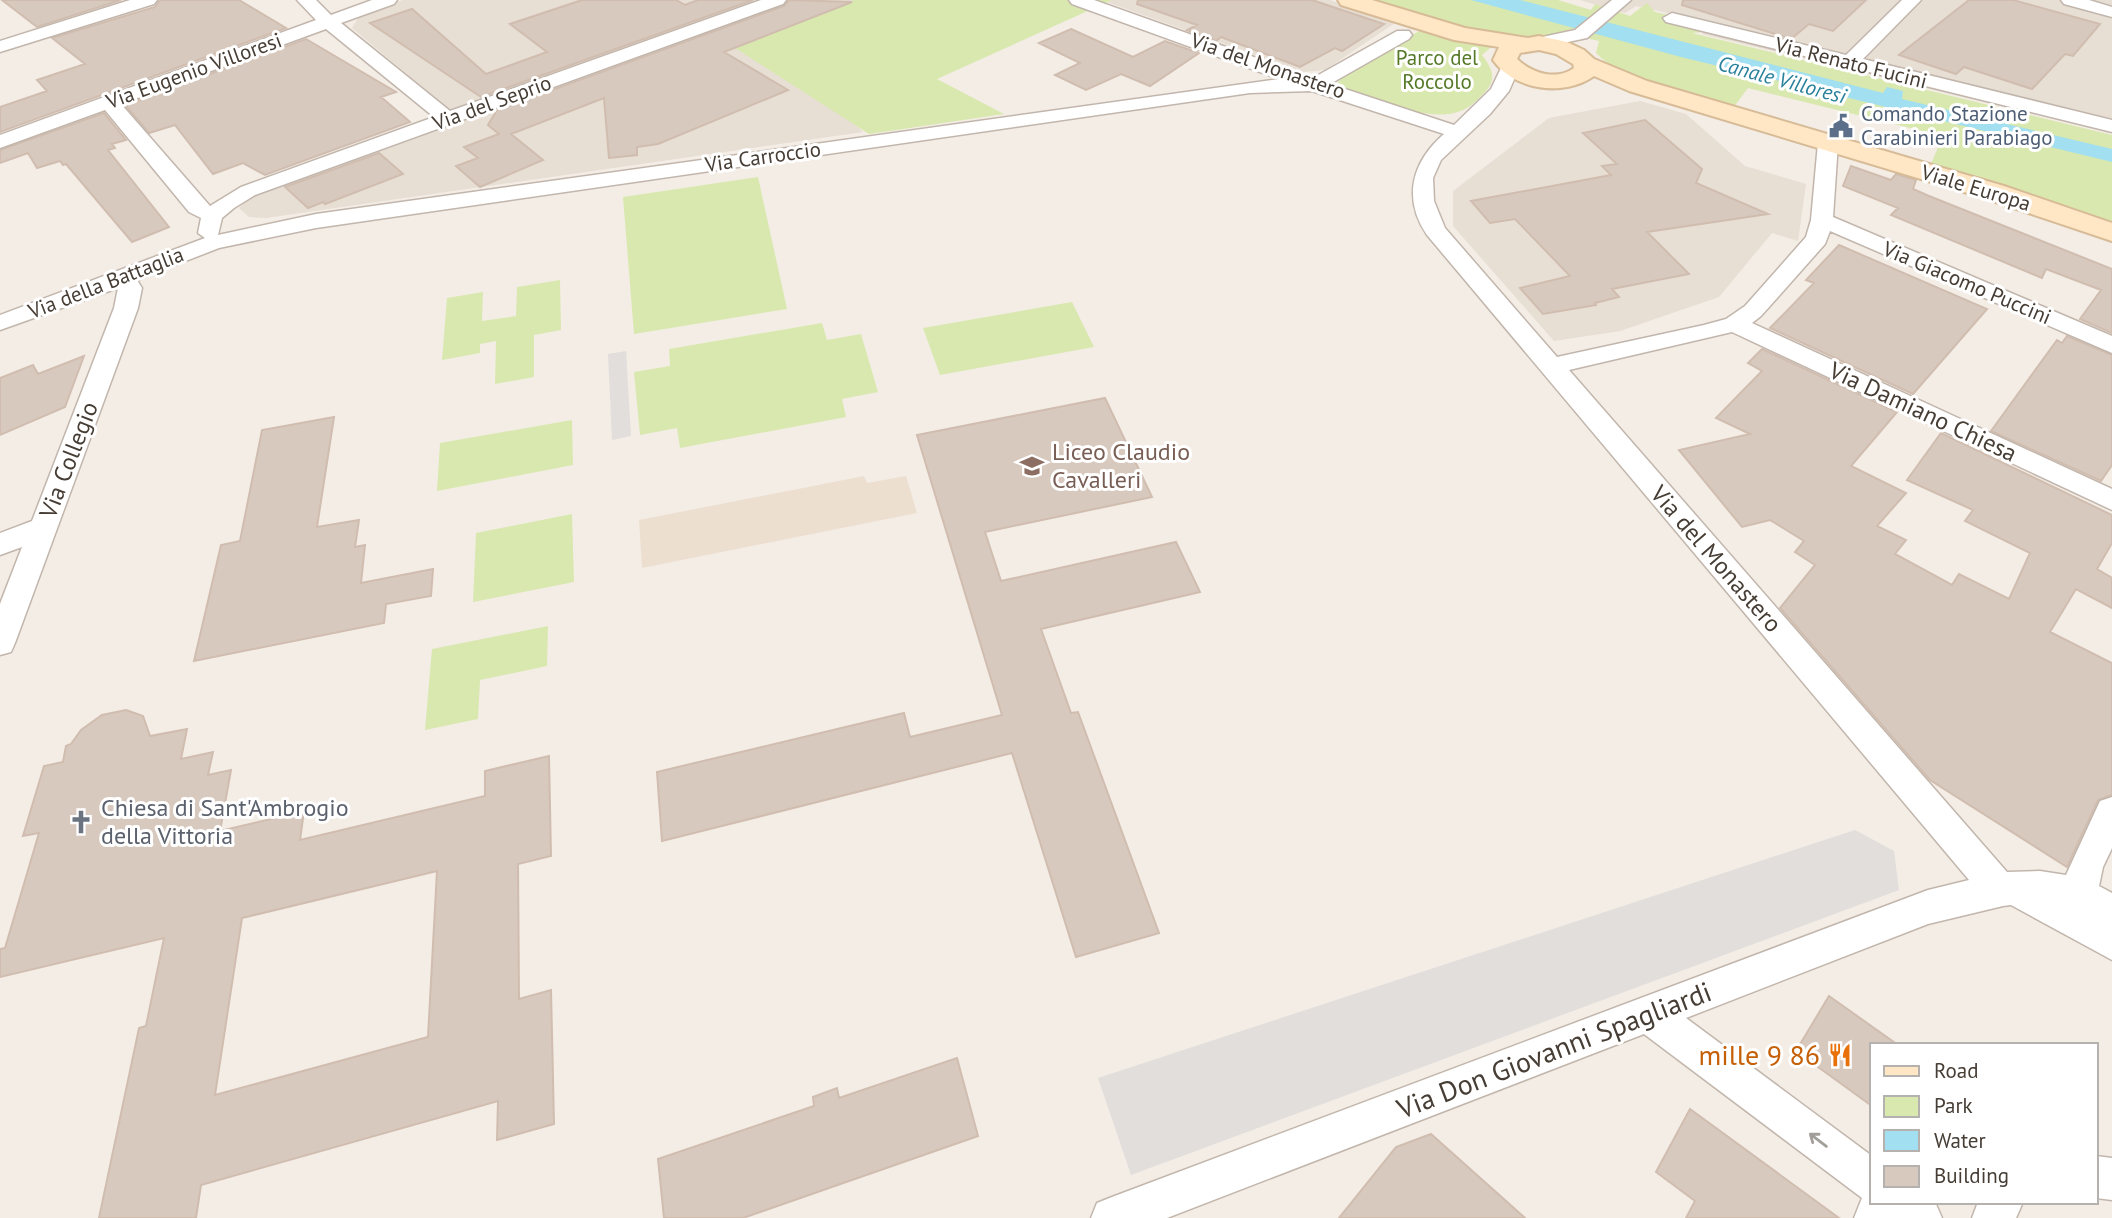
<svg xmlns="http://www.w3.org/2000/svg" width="2112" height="1218" viewBox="0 0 2112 1218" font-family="'PT Sans',sans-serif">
  <rect width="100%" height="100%" fill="#f3ede6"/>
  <path fill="#e7ded4" d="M403 0H757L450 110 352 28 360 15Z
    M788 0H864L848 116 863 132 266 218 249 217 239 208 255 193Z
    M1112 0H1330L1395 23 1325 70 1303 72 1107 2Z
    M1580 0H2112V133L1702 34 1708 22 1636 6 1625 13Z
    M1640 101 1686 114 1745 166 1806 184 1798 241 1772 233 1719 297 1620 331 1554 341 1453 226V191L1549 118Z"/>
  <path fill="#eddfd0" d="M864 476 867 483 906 476 917 513 642 568 639 520Z"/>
  <path fill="#d9e8ae" d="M854 0H1112L937 79 1004 114 869 134 735 48Z
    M1355 0H1558L1591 10 1595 4 1630 16 1647 3 1655 12 1705 23 1699 30 1702 32 1692 33 2112 135V224L1930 166 1943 136 1748 88 1733 108C1691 96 1626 85 1596 53L1599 41 1576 36 1495 44 1482 55C1492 68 1498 79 1484 93 1478 99 1472 106 1463 110 1430 125 1374 98 1341 87L1338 82 1352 69 1430 25Z
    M758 177 787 309 634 334 623 197Z
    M560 280 561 330 534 335V377L495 384 496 341 480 344V353L442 360 447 298 483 292 482 321 516 316 517 287Z
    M1072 302 1094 347 940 375 923 328Z
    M822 323 827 340 861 334 878 392 842 399 846 417 680 448 677 428 640 435 634 372 670 366 669 349Z
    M572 420 573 465 437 491 440 443Z
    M572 514 574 582 473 602 476 533Z
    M548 626 547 666 480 680 478 719 425 730 432 649Z"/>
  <path fill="#e1dedb" d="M626 351 631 436 612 440 608 354Z
    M1855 830 1894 851 1899 890 1131 1175 1098 1078Z"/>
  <path fill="#a1dff1" d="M1471 0H1520L1883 93 1887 87 1903 91 1902 99 2112 149V162L1681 57Z"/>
  <path fill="#d8c9be" stroke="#d0bdaf" stroke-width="2" fill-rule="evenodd" d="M2 0H121L37 27Z
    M160 0H239L286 28 0 132V107L47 91 37 80 85 64 52 38 155 7Z
    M582 0H676L685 5 698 0H753L481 97 370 23 412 9 486 74 547 52 510 24Z
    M789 0 852 2 724 52 788 90 658 144 637 147V155L609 158 604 98 511 134 543 160 480 187 456 166 478 158 464 147 499 134 488 125 497 110 784 6Z
    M1138 0H1312L1384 24 1342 51 1335 48 1300 67 1221 37 1216 41 1187 30 1197 25 1137 4Z
    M1683 0H1866L1833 31 1809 24 1791 39 1682 5Z
    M1969 0H2013L2100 24 2073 56 2065 54 2032 89 1964 67 1956 74 1899 55Z
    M1071 29 1133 57 1165 41 1199 53 1150 86 1121 74 1086 90 1055 75 1080 63 1039 43Z
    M306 39 396 92 381 97 410 122 265 175 243 163 213 174 175 125 149 133 125 105Z
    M104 113 126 140 112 144 115 148 108 150 169 227 132 242 66 164 63 165 60 161 37 168 28 153 0 163V150Z
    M1645 120 1702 169 1696 183 1768 214 1647 232 1689 274 1612 289 1619 297 1595 303 1596 305 1543 314 1520 288 1570 276 1515 219 1490 223 1471 201 1611 175 1602 166 1617 164 1583 133Z
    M379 153 403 174 325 204 323 202 308 208 285 187Z
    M1851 166 1891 180 1896 174 1916 180 1913 189 1929 196 2112 269V333L2080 319 2101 290 2046 269 2042 278 1891 215 1898 208 1843 186Z
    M1839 245 1987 309 1913 394 1770 328 1814 283 1806 280Z
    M2067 336 2112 355V465L2101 481 1991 431 2057 340 2062 343Z
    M1762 349 1897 412 1851 466 1906 493 1877 526 1906 540 1895 554 1952 585 1959 574 2009 599 2030 553 1965 521 1973 510 1907 480 1941 433 2112 515V543L2097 569 2112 578V608L2076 589 2050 632 2112 663V795L2098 800 2067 867 1930 780 1780 608 1815 565 1795 552 1804 541 1770 520 1742 527 1679 450 1750 434 1716 418 1762 371 1748 363Z
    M84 356 65 407 0 435V378L33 365 38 374Z
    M1105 398 1152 497 985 532 1001 581 1176 542 1200 592 1041 629 1071 713 1078 712 1159 933 1076 957 1012 753 662 841 657 772 904 713 910 737 1002 715 917 435Z
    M334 417 317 527 359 520 355 547 365 545 361 583 433 569 431 596 386 604 384 623 194 661 221 545 240 541 262 430Z
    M126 710 143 716 150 736 187 729 181 759 213 752 208 775 231 770 220 831 304 811 300 840 485 796V771L549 756 551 856 518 864 519 999 551 990 554 1124 497 1140 498 1101 201 1185 196 1218H99L139 1028 146 1026 164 938 0 977V949L5 948 39 833 23 836 44 766 63 762 66 746 71 744 81 730 102 715ZM437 871 428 1037 215 1095 242 918Z
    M1829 996 1898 1045H1872V1106L1796 1051Z
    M957 1058 978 1136 743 1218H664L658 1159 814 1106 813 1097 837 1088 839 1098Z
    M1690 1109 1839 1218H1686L1695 1201 1656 1172Z
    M1431 1134 1525 1218H1339L1396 1147Z"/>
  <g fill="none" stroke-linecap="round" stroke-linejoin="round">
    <g stroke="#c2b6ac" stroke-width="3">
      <path id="street" d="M130 0H157L154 4 0 52V41Z
        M297 0H316L331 15 372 0H397L394 4 341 23 450 111 761 0H786L783 4 255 195 234 208 222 218 218 235 316 214 1279 79 1072 4 1069 0H1094L1313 78 1397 31H1409L1412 35 1409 39 1330 84 1454 125 1491 89 1503 64H1517L1519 68 1509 91 1490 114 1441 160 1433 178 1434 201 1445 228 1557 357 1704 325 1726 319 1745 306 1806 237 1811 220 1818 143 1821 139H1835L1838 143 1833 217 2112 336V353L1830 231 1825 244 1761 316 1752 323 2112 489V510L1732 332 1569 370 2007 872 2040 871 2066 875 2100 801 2112 797V848L2103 867 2099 886 2112 893V960L2011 905 2003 906 1928 924 1686 1018 1872 1156V1202H1935L1942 1218H1854L1862 1198 1644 1034 1167 1218H1091L1097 1203 1112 1197 1928 890 1969 880 1427 235C1402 198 1412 162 1444 134L1312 91 1250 93 316 228 219 248 137 280 142 288 138 308 15 643 11 652 0 655V604L22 547 0 555V533L32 521 114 308 118 288 0 330V315L205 238 198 233 201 218 189 212 105 110 0 148V135L316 20ZM326 29 434 117 241 187 210 206 121 104Z
        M1612 0H1631L1587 38 1539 48 1530 43 1533 39 1575 30Z
        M1902 0H1921L1863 59 2112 120V132L1666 22 1663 18 1672 13 1846 55Z
        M2061 0H2089L2112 7V17L2064 4Z
        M2096 1156 2112 1158V1200L2096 1198Z
        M1978 1202H2023L2016 1218H1972Z"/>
    </g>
    <g stroke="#d7bb97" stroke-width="4">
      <path id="secondary" d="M1338 0H1372L1465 28 1528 38 1539 36 1567 42 1584 50 1594 59 1647 81 2004 186 2112 223V241L1984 198 1629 91 1594 76C1564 97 1515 91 1493 60L1499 47 1454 40 1341 5ZM1539 50 1556 54 1573 64 1574 68C1556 81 1532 73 1517 59L1520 53Z"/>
    </g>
    <use href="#street" fill="#fff" fill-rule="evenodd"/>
    <use href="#secondary" fill="#ffe6c5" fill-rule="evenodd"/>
  </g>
  <defs><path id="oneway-shaft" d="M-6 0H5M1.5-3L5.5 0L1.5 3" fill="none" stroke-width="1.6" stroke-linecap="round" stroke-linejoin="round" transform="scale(1.75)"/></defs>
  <use stroke="#a29e9a" href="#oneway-shaft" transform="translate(1818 1140) rotate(-143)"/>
  <defs>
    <g id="civic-bare" transform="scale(1.89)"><path d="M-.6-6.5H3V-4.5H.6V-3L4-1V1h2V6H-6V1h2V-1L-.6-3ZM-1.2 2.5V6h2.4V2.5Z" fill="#5c6f8a" stroke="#fff" stroke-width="2.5" paint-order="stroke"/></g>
    <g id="school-bare" transform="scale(1.89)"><path d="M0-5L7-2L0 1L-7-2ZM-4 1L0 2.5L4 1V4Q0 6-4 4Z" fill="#8d6e63" stroke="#fff" stroke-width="2.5" paint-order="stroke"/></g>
    <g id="church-bare" transform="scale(1.89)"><path d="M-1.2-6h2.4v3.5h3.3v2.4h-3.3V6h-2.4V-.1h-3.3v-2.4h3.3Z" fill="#6b7280" stroke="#fff" stroke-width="2.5" paint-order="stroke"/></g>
    <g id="restaurant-bare" transform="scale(1.89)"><path d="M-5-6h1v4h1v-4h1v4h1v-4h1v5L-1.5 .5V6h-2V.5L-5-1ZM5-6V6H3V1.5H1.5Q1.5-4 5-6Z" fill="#e8710a" stroke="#fff" stroke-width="2.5" paint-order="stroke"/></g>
  </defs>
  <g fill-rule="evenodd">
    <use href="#civic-bare" x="1841" y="126"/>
    <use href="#school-bare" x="1032" y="466"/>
    <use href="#church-bare" x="81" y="822"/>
    <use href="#restaurant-bare" x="1840" y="1055"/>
  </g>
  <g text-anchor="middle" stroke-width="6" stroke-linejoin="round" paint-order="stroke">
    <g font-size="21" fill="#557927" stroke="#fff">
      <text x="1437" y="65">Parco del<tspan x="1437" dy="24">Roccolo</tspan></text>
    </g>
    <g font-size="21" fill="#463d35" stroke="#fff">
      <text transform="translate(1851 63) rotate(14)" y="7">Via Renato Fucini</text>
      <text transform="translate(1268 66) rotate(19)" y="7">Via del Monastero</text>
      <text transform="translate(194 71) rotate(-20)" y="7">Via Eugenio Villoresi</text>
      <text transform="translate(492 103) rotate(-20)" y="7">Via del Seprio</text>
      <text transform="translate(763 157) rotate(-8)" y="7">Via Carroccio</text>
      <text transform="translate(1976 188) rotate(17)" y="7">Viale Europa</text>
      <text transform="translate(106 283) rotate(-21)" y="7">Via della Battaglia</text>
      <text transform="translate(1967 283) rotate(23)" y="7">Via Giacomo Puccini</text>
    </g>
    <g font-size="21" font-style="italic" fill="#29809c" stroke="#fff">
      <text transform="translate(1782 80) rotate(15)" y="7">Canale Villoresi</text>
    </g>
    <g font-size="21" fill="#4e5e75" stroke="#fff" text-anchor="start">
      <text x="1861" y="121">Comando Stazione<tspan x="1861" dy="24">Carabinieri Parabiago</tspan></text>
    </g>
    <g font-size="24" fill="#463d35" stroke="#fff">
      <text transform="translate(1923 412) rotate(25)" y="8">Via Damiano Chiesa</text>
      <text transform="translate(69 460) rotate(-69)" y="8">Via Collegio</text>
      <text transform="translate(1716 559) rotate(49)" y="8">Via del Monastero</text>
    </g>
    <g font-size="24" fill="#785e54" stroke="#fff" text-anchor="start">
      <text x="1052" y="460">Liceo Claudio<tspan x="1052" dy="28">Cavalleri</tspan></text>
    </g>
    <g font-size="24" fill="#5b616d" stroke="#fff" text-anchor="start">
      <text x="101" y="816">Chiesa di Sant'Ambrogio<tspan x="101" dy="28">della Vittoria</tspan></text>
    </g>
    <g font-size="28" fill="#463d35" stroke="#fff">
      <text transform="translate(1554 1050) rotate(-21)" y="10">Via Don Giovanni Spagliardi</text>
    </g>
    <g font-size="28" fill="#c56008" stroke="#fff" text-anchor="end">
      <text x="1820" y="1065">mille 9 86</text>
    </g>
  </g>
  <rect x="1870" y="1043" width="228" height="161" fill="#ffffff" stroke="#b5b1ae" stroke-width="2"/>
  <rect x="1884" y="1066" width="35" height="10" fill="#ffe6c5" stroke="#b5b1ae" stroke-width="2"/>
  <text x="1934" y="1078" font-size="21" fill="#463d35">Road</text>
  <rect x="1884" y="1096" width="35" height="21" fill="#d9e8ae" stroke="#b5b1ae" stroke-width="2"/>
  <text x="1934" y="1113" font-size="21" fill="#463d35">Park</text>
  <rect x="1884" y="1130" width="35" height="21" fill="#a1dff1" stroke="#b5b1ae" stroke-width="2"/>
  <text x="1934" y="1148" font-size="21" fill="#463d35">Water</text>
  <rect x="1884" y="1166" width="35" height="21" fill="#d8c9be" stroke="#b5b1ae" stroke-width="2"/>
  <text x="1934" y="1183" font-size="21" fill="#463d35">Building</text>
</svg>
